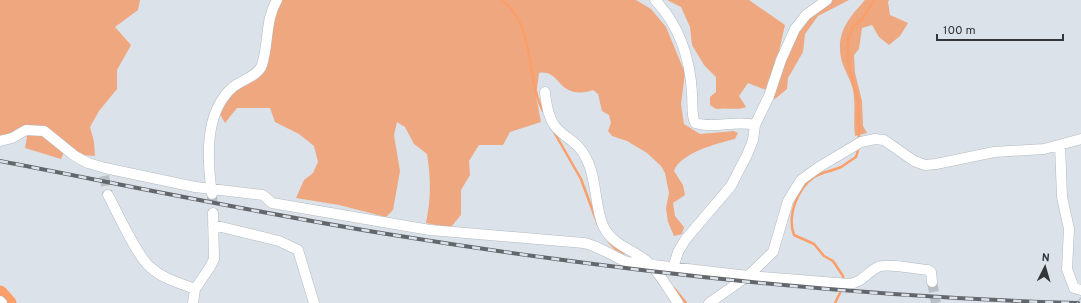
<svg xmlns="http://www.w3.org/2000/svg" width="1081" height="303" viewBox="0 0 1081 303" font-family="Overpass,sans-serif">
  <rect width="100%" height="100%" fill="#dbe2e9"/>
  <path fill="#efa77f" d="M0 0H140L138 10 115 27 131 45 117 70V89L99 111 90 127 94 142 95 156 81 155 67 146 61 159 25 148 27 137 19 128 5 137 0 136Z
    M281 0H636L651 9 666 27 685 73 681 104 684 124 700 134 734 131 738 133 735 139C718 143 680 153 674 171L683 185 685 195 673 203 675 216 684 227 682 234 674 236 668 222 666 208 669 193 665 173 661 166 647 153 627 141 612 136 608 131 611 123 609 115 602 111 598 94 593 90C584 93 574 94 565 88 557 82 553 70 539 73L536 96 541 122 510 132 503 145H479L469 161 470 175 461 190V215L450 228 426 223C431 199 431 178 427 154L414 144 405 127 397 122 394 135 400 171 393 210 386 217 339 205 296 198 304 180 313 173 318 162 314 146 299 134 275 122 270 108H237L225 123 220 114 232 92 263 70 271 21Z
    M667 0H749L785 25 776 65 766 90 748 83 739 96 746 107C737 111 726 107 716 109L710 105V97L716 92V77L704 65 692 45 690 27 681 7Z
    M833 0H849L818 16 805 34 803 52 788 78 787 89 775 99 771 97 801 25 813 13Z
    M865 0H889L888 2 890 15 908 23 900 36 889 45 879 37 872 25 862 28 859 49 854 55 855 73 862 101 863 126 867 133 855 136C853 121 856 106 853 90 851 79 843 69 841 58 836 32 849 18 865 0Z"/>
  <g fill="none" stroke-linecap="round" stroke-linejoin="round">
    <path stroke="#fa9f6a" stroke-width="2.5" d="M501 0C535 22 526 79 543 111
      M554 132 581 179 598 225
      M859 140 858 102 848 61V40L853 27 863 18 874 0
      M609 242 616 249 624 253
      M843 282V276L833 261 824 256 814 244 794 235C787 216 797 189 814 177 822 172 832 171 841 167 846 164 851 160 856 157L859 147
      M674 288 686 303
      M835 303 843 287"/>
    <path stroke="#fa9f6a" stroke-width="15" d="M0 293 9 303"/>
    <path stroke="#b9bfc6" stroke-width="10" stroke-dasharray="10 5" stroke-linecap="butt" d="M104 176 108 195
      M212 194 213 213
      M932 282 936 303
      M1080 298 1081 299"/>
    <g stroke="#b3bac1" stroke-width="11">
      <path id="minor" d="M655 0C679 25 690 59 692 93 693 103 691 113 695 123 715 129 735 120 755 125
        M545 92C546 103 548 117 555 126 565 139 578 141 586 158 598 180 594 212 606 231 616 247 637 251 650 264 661 275 669 290 678 303
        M0 141 12 138 26 130 44 131 75 156 88 163 105 168 195 187 263 195 272 203 430 230 584 243C599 246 612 256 627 262L748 276 849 284C862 283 867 272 878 267 885 263 917 269 928 270L931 272 932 282
        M1060 145 1062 197 1069 229 1067 269 1074 288 1081 290
        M212 194C207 159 204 112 233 87 242 80 258 76 262 65 269 43 265 20 277 0
        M108 195C117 212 137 256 150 267 163 279 180 283 195 289
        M213 225 279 241 298 250 314 303
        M673 268 678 252 685 240 731 186 747 155 753 140 755 125 769 96 781 60 795 29 806 15 827 0
        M0 301 2 303
        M193 303 195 289 210 267 214 259 213 213
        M709 303 748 276 773 252 788 201 801 180 819 167 861 142 875 139 884 140 914 161 925 165 936 164 994 152 1044 149 1081 139"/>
    </g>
    <use href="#minor" stroke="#fff" stroke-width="10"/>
    <g stroke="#63666a" stroke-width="4">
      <path id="rail" d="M0 161C129 186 258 213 387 234 616 271 847 297 1078 303"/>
    </g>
    <use href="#rail" stroke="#dbe2e9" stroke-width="2.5" stroke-dasharray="8" stroke-linecap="butt"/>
  </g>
  <g transform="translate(1045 267) rotate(5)" stroke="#dbe2e9" stroke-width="3" paint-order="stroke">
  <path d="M0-3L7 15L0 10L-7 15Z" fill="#333538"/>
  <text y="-6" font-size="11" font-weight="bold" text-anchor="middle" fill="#333538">N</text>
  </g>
  <path d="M937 34v6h126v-6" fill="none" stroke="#333538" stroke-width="2"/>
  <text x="943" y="34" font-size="12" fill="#333538" stroke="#dbe2e9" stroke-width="3" paint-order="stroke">100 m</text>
</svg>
